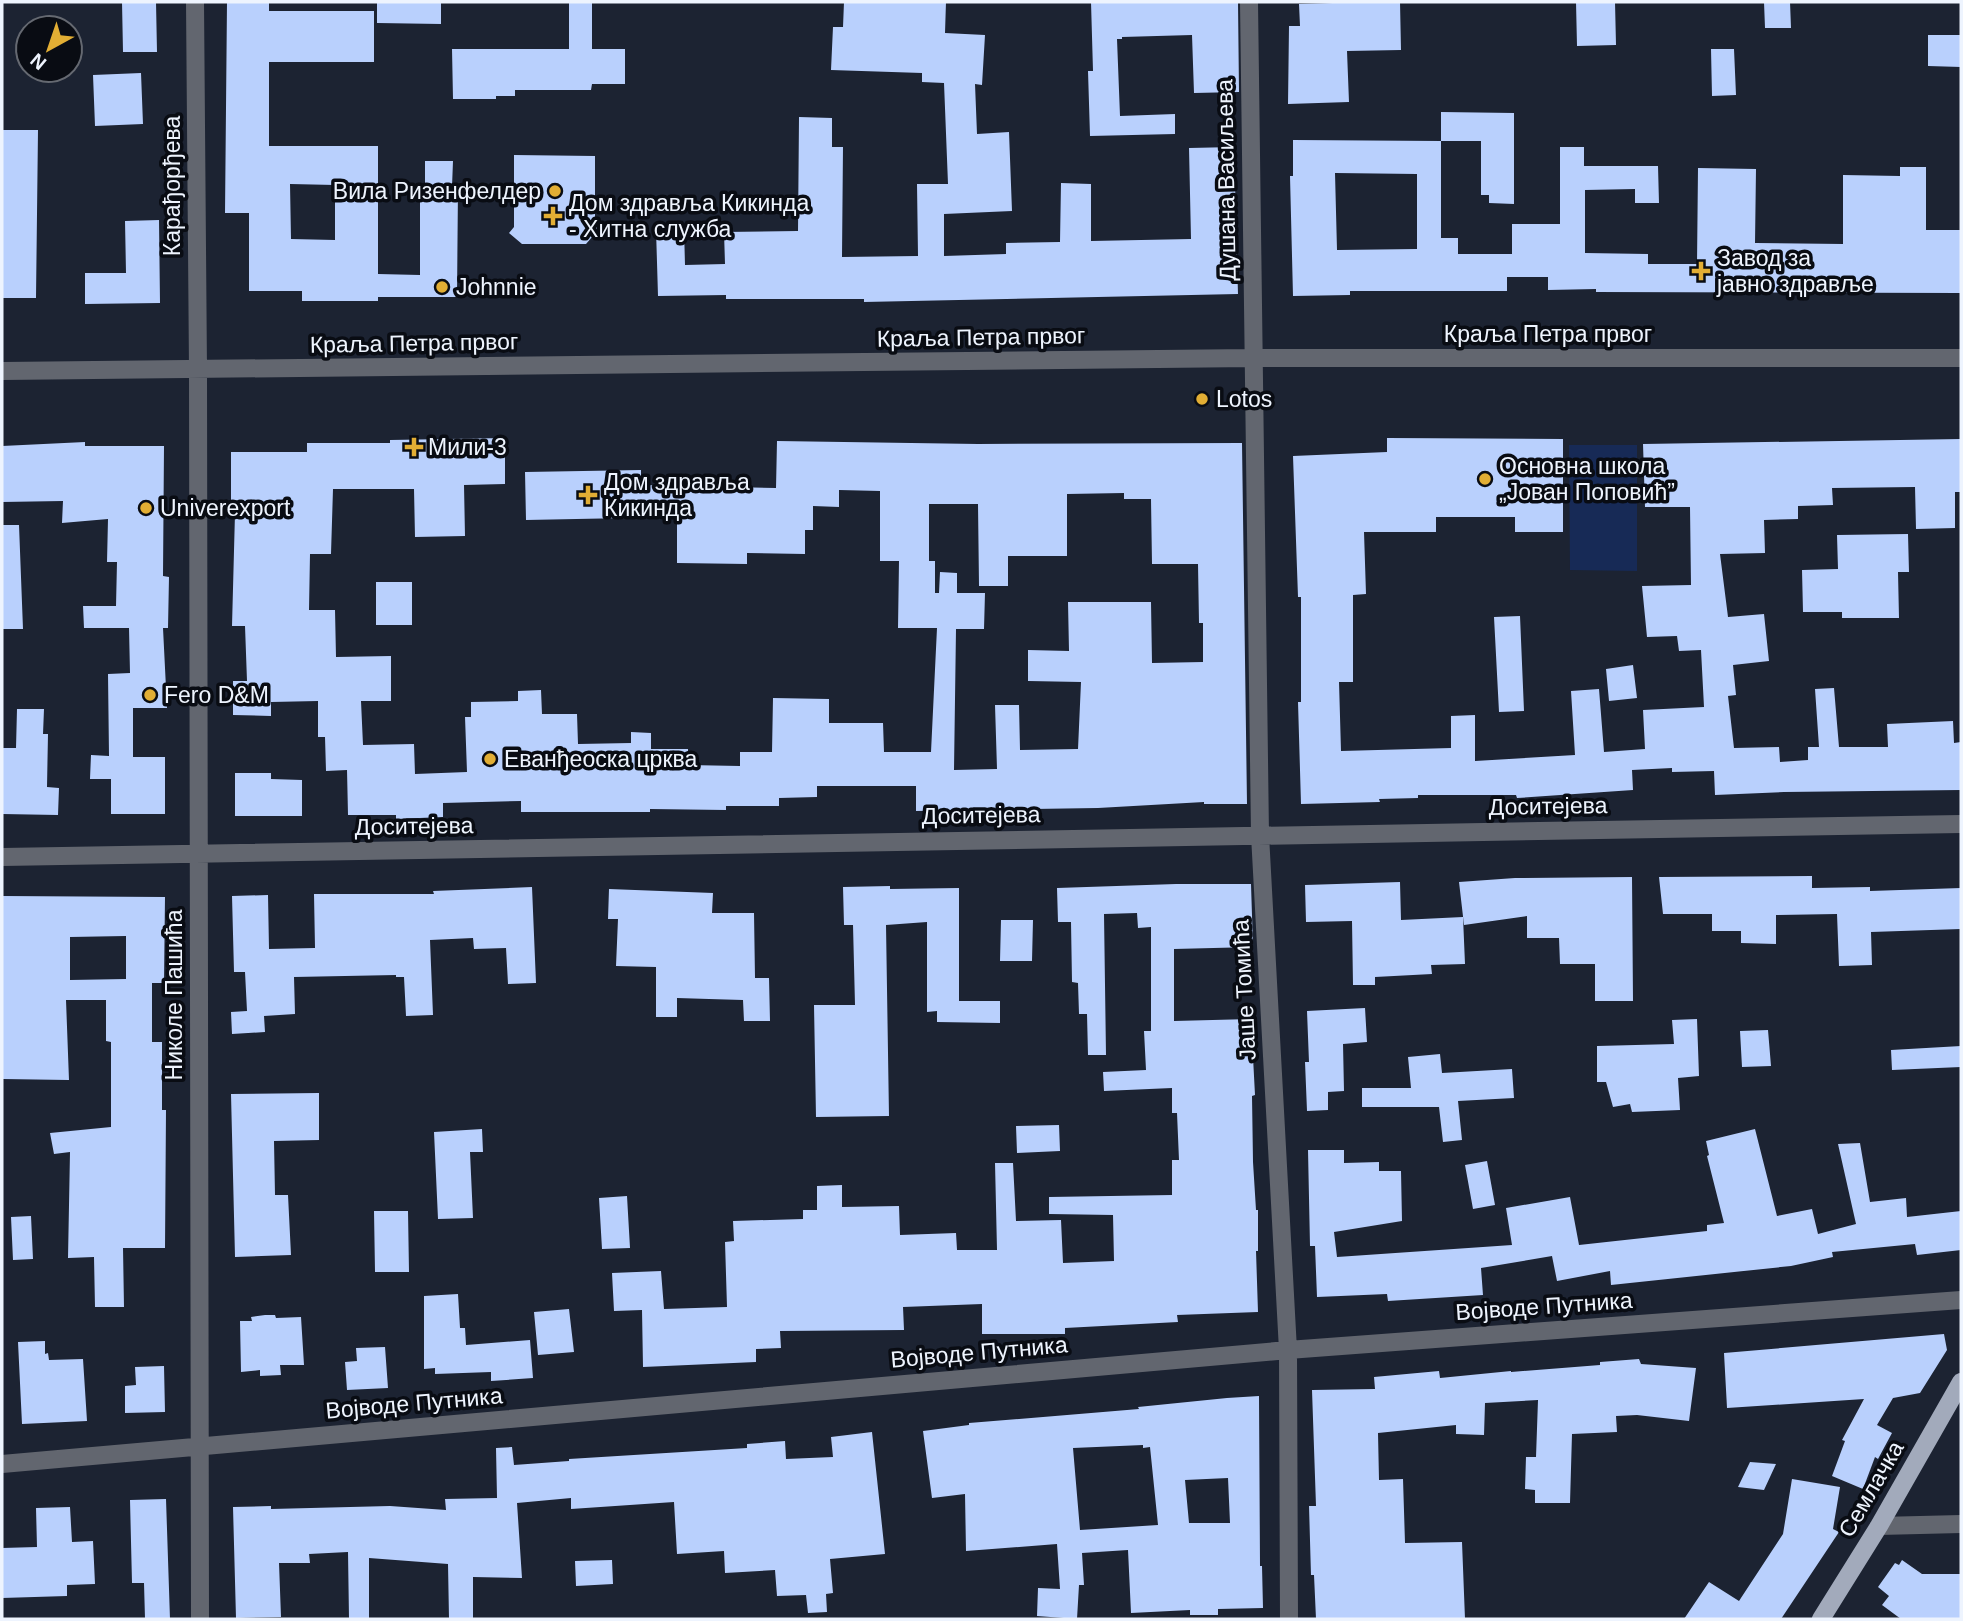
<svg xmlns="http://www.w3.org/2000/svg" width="1963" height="1621" viewBox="0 0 1963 1621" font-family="Helvetica,sans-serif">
  <rect width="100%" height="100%" fill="#1c2332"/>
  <path fill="#172a56" d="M1569 445H1637V571L1570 570Z"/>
  <path fill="#b9d0fd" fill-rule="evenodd" d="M122 2H156L157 52H123Z
    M227 2H269V11H374V62H269V146H378V274L420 275V187H425V161H453L452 187H458L457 297H378V301H302V291H249V213H225ZM290 184 335 185V240L291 239Z
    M377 2H441V24L377 23Z
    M569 2H592V49H625V84H592L591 90H515V96H496V99H453L452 49H569Z
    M844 2H946L945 33 985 35 982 85 975 84 977 134 1009 132 1012 211 944 214V256L1006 254V243L1060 242 1061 183 1091 184V241L1191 239 1189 148 1234 147 1238 294 864 302V299H726V295L658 296 656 229 684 228 685 265 725 264 724 232 798 231 799 117 832 118V147H843L842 257 918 256 917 184H948L944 83 922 82V73L831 70 833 27H843Z
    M1091 2H1238L1239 92 1194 93 1192 35 1122 37V39H1117L1120 116 1175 114V134L1090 136 1088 71H1093Z
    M1366 2H1400L1401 50 1347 51 1349 102 1288 104 1289 26H1300L1299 4Z
    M1576 2H1615L1616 45 1577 46Z
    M1764 2H1790L1791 28H1765Z
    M1928 35H1961V67L1928 66Z
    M1711 49H1734L1736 95 1712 96Z
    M141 73 143 124 95 126 93 75Z
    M1441 112 1514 113V204L1489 203V195H1481V141H1441Z
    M2 130H38L36 298H2Z
    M1293 140 1441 141V238H1458V254H1512V224H1560V147H1584V166H1658L1659 203H1635V189L1585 190V253L1648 254V264H1697L1698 168 1756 169 1755 243 1843 244V175L1900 176V167H1926V230H1961V293L1596 292V289L1548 290V277H1507V291H1350V295L1293 296 1290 176H1293ZM1335 173 1417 174V249L1337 250Z
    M514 155 595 156V225L599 229 586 244H522L509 233 514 227Z
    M159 220 160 303 85 304V273H126L125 221Z
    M505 438V484L464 485 465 536 415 537 414 489H333L331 554H310L309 610H335L336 657 391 656V701H361L363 745 414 744 415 774 467 772 465 717H471V702L518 701V691L541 690 542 714H577L578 744 631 743V732L651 733V749H688V765L740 766V752H772L773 698 829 699V723H883L884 752H931L937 628H898L899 561H880V491L839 490V507L813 506V530H805V554L747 553V564L677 563V517L526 520 525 472 641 470V485L776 488 777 441 978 444 1242 443 1247 804H1204V802L1098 808 916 811V786H817V797L779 798V806H726V810L650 809V812H521V801L443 803V817L396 819V815H348L347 770 326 771 325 737H318V701L271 702V716L233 715V681H247L245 626H232L235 513H231V452H307V443H390V440ZM1124 493V499H1151L1152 564H1198L1199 623H1203V662L1152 663 1151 602H1068L1069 651 1028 650V681L1081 682 1078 749 1020 750 1019 705H995L997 769 954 770 956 629H984L985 593H957V573L940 572 939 593H935V561H929V504H978L979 586H1008V556H1067V494Z
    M1387 438 1563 439V532H1515V517H1436V532H1364L1366 594 1353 595V682H1339L1341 751 1451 748V716L1475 715V761L1575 755 1571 691 1599 689 1604 752 1645 749 1643 710 1704 707 1701 650 1679 651 1677 636 1647 637 1642 586 1691 585 1690 507H1645L1643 444 1961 439V492H1955V528L1916 529 1915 487 1832 488 1833 505 1798 506V519L1764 520 1765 553 1720 554 1728 617 1764 614 1769 661 1733 665 1736 695 1728 696 1734 748 1779 747 1780 762 1808 760V747H1819L1815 689 1834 688 1839 747H1888L1887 724 1953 721 1954 743 1961 742V790L1784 792 1715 795 1714 771 1672 772V768L1632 770 1633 790 1517 798 1516 795H1418V798L1379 799 1380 802 1301 804 1298 702H1301V597H1298L1293 456 1387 452Z
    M85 442V446H164L163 576 169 577 168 628H163L167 708H133V757H165V814H111V779H90L91 755 109 756 108 674 130 673 129 628H84L83 606H116L117 562H107L108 519 62 523 63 501 2 502V446Z
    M2 525H19L23 629H2Z
    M1908 534 1909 572H1898L1899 618H1842V612H1803L1802 570 1838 569 1837 535Z
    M376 582H412V625H376Z
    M1520 616 1524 711 1499 712 1494 617Z
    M1633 665 1637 698 1609 701 1606 669Z
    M17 709H44L43 734H48L47 787 59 788 58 815 2 814V748H16Z
    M235 773H271V779L302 780V816H235Z
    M1812 876V888L1870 887V891L1961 888V929L1871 932 1872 965 1839 966 1837 914 1776 915V944L1741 943V931H1712V914H1663L1659 877Z
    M1632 877 1633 1001H1595V964H1560L1559 938H1527V916L1464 925 1459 882 1515 878Z
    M1400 882 1401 920 1463 917 1465 964 1431 965 1432 974 1375 977V985H1353L1352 921 1306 922 1305 885Z
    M1176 884H1251L1253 947 1174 949V1021L1251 1019 1255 1095 1252 1096 1253 1162 1256 1210H1258V1251H1256L1258 1312 1177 1315 1178 1322 1065 1328V1334H982V1304L903 1307 904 1330 780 1331 781 1348 756 1349V1362L643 1367 642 1310 614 1311 612 1273 661 1271 664 1309 727 1307 725 1242 734 1241 733 1221 803 1219V1210H817V1186L842 1185V1207L899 1206 900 1235 956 1233 957 1250H997L995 1163H1013L1016 1221 1061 1220 1063 1263 1114 1261 1113 1215 1049 1214V1197L1172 1195V1160H1179L1177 1113H1172V1088L1104 1091 1103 1072 1146 1070 1144 1031H1151V927L1138 928 1137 913 1104 914 1106 1055H1088L1087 1014H1079L1078 983 1072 982 1071 922H1058L1057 888Z
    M890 886V889L959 888V1001H1000V1023L937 1022V1011L927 1012V922L886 925 889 1116 816 1117 814 1005H855L853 925H844L843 887Z
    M532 887 536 983 508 984 506 948 474 949 473 938 430 940 433 1015 406 1016 404 977H396V975L294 977 295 1014 264 1016 265 1032 232 1034 231 1012 247 1011 245 972H234L232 896 268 895 269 949 315 948 314 894H434L433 891Z
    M609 889 713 893 712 913H754L755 978H769L770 1021H744L743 1000 709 999 677 998V1017H656V967L616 966 618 919H608Z
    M2 896 165 897 164 983H152V1042H162V1110H166L165 1248H123L124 1307H95L94 1257 68 1258 70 1152 54 1154 50 1133 111 1127V1042L106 1041V1000H66L69 1080 3 1079ZM126 936V979L70 980V937Z
    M1001 920H1033L1032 961H1000Z
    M1365 1008 1367 1042 1343 1044 1344 1091 1328 1092V1110L1307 1111 1305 1062H1309L1307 1011Z
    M1697 1019 1699 1076 1678 1078 1680 1110 1632 1112 1630 1104 1613 1107 1606 1082H1597V1046L1674 1044 1672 1020Z
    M1768 1030 1771 1066 1742 1067 1740 1031Z
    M1961 1046V1067L1892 1070 1891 1050Z
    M1440 1054 1442 1073 1512 1069 1514 1098 1458 1101 1462 1140 1443 1142 1439 1107H1362V1088H1411L1408 1057Z
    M319 1093V1140L274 1141 275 1195H288L291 1255 235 1257 231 1094Z
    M1059 1125 1060 1151 1017 1153 1016 1126Z
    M482 1129 483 1152H470L473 1218 438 1219 434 1132Z
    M1755 1129 1777 1216 1812 1209 1818 1234 1856 1224 1838 1144 1860 1143 1870 1202 1906 1198 1907 1217 1961 1211V1250L1917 1255 1915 1244 1832 1252 1833 1257 1791 1266 1611 1285 1610 1271 1557 1281 1552 1256 1481 1268 1483 1295 1388 1301 1387 1294 1317 1297 1315 1246H1310L1308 1150H1344V1163L1379 1162V1171H1401L1402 1221 1334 1232 1337 1257 1512 1245 1506 1208 1570 1197 1579 1245 1707 1231V1225L1724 1223 1707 1156 1709 1155 1706 1141Z
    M1487 1161 1495 1205 1473 1209 1465 1165Z
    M627 1196 630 1248 602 1249 599 1198Z
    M374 1211H408L409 1272H375Z
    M31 1216 33 1259 13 1260 11 1217Z
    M458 1294 460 1328H465L466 1345 530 1340 533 1378 491 1381V1372L435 1374V1368L424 1369V1296Z
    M569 1309 574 1352 538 1355 534 1312Z
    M265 1315H275L276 1318 301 1317 304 1365H280L281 1375 260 1376V1370L241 1372 240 1321H252L251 1317Z
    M1944 1334 1947 1350 1920 1393 1893 1398 1877 1425 1892 1433 1878 1459 1875 1457 1863 1489 1832 1476 1845 1441 1842 1440 1864 1399 1727 1408 1724 1353Z
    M45 1341V1354L48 1353 49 1360 83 1359 87 1421 22 1424 18 1342Z
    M385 1347 388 1388 347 1390 345 1362 357 1361 356 1348Z
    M1639 1359 1641 1364 1696 1368 1689 1421 1637 1415 1616 1416 1617 1432 1572 1434 1570 1503H1535V1490L1525 1489 1526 1457H1536L1538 1400 1485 1403 1484 1435 1456 1434V1425L1378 1433 1379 1480 1403 1479 1405 1543 1462 1542 1465 1619H1316L1314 1575H1311L1309 1506H1316L1312 1390 1375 1389 1374 1377 1439 1371 1440 1378 1511 1371V1372L1600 1365V1362Z
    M164 1366 165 1412 125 1413V1386L136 1385 135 1367Z
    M1259 1396 1260 1566H1262L1263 1608 1218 1609V1615H1190V1610L1131 1613 1128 1550 1082 1553 1084 1585H1079L1077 1619 1037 1616 1038 1588 1060 1589 1057 1544 966 1551 965 1494 932 1498 923 1431 969 1425V1423L1139 1409 1138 1407 1227 1398ZM1143 1445V1448L1150 1447 1158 1525 1080 1530 1073 1448ZM1228 1478 1230 1523H1189L1185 1480Z
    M872 1432 885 1554 830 1559 833 1593 826 1594 827 1612 808 1613 806 1595 777 1596 775 1570 725 1573 724 1551 677 1554 674 1502 571 1509V1498L517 1503 522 1578 473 1577V1619H449L448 1564 369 1558V1619H349L348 1552 309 1554 310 1563H279L281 1617 236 1618 233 1507 271 1506V1509L390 1506 446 1510 445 1499 497 1498 496 1448 512 1447 514 1465 569 1461V1459L747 1448V1444L785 1441 786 1459 833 1457 831 1437Z
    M1750 1462 1776 1464 1764 1490 1738 1487Z
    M1792 1479 1840 1487 1833 1529 1839 1532 1781 1619H1684L1709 1582 1739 1601 1783 1534Z
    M166 1499 170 1619H145L144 1583H132L130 1500Z
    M70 1507 72 1542 93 1541 95 1584 67 1585V1596L2 1598V1548L37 1547 36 1508Z
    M612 1560 613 1584 576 1586 575 1561Z
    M1902 1560 1922 1574H1961V1619H1901L1882 1605 1889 1596 1878 1587 1895 1563 1899 1565Z"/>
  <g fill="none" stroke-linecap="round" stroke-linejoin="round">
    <path stroke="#62666f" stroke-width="18" d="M195 2 198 370 200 1619
      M1249 2 1260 835 1288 1350 1289 1619
      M2 371 1252 358H1961
      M2 857 1961 824
      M2 1464 1288 1350 1961 1300
      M1879 1526 1961 1524"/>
    <path stroke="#a2aabb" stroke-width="18" d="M1821 1619 1879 1526 1961 1382"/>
  </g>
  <g fill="#e2ae34" stroke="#090c13" stroke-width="2.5">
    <circle cx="555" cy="191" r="7"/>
    <path d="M549.5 205.5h7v7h7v7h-7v7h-7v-7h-7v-7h7z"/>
    <path d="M1697.5 260.5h7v7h7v7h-7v7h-7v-7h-7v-7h7z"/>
    <circle cx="442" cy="287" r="7"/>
    <circle cx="1202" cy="399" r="7"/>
    <path d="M410.5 436.5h7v7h7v7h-7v7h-7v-7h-7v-7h7z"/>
    <circle cx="1485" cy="479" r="7"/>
    <path d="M584.5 484.5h7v7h7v7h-7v7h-7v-7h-7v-7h7z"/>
    <circle cx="146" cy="508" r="7"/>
    <circle cx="150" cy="695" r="7"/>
    <circle cx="490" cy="759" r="7"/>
  </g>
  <g text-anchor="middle" stroke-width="7" stroke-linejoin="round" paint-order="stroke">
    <g font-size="23" fill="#eef4fe" stroke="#090c13">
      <text transform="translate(1226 180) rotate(-91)" y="8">Душана Васиљева</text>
      <text transform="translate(172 186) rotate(-90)" y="8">Карађорђева</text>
      <text x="1548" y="342">Краља Петра првог</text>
      <text transform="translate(981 337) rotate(-1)" y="8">Краља Петра првог</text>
      <text transform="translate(414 343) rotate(-1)" y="8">Краља Петра првог</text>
      <text transform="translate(1548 806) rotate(-1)" y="8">Доситејева</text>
      <text transform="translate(981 815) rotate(-1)" y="8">Доситејева</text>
      <text transform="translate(414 826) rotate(-1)" y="8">Доситејева</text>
      <text transform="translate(1244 990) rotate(-93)" y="8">Јаше Томића</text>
      <text transform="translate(174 995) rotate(-90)" y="8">Николе Пашића</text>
      <text transform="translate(1544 1306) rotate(-4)" y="8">Војводе Путника</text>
      <text transform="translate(979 1352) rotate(-5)" y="8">Војводе Путника</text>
      <text transform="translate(414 1403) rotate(-5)" y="8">Војводе Путника</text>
      <text transform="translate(1871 1489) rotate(-60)" y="8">Семлачка</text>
    </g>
    <g font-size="23" fill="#eef4fe" stroke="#090c13" text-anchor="start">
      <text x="541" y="199" text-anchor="end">Вила Ризенфелдер</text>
      <text x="569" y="211">Дом здравља Кикинда<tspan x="569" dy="26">- Хитна служба</tspan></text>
      <text x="1717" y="266">Завод за<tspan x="1717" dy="26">јавно здравље</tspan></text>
      <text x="456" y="295">Johnnie</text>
      <text x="1216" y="407">Lotos</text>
      <text x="428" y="455">Мили-3</text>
      <text x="1499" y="474">Основна школа<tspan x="1499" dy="26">„Јован Поповић”</tspan></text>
      <text x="604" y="490">Дом здравља<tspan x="604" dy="26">Кикинда</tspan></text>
      <text x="160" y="516">Univerexport</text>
      <text x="164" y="703">Fero D&amp;M</text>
      <text x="504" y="767">Еванђеоска црква</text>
    </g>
  </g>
  <rect width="1963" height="1621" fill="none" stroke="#eef4fe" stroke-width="7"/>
  <g transform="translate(49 49) rotate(220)"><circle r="33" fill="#090c13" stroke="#656971" stroke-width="2"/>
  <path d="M0-5L12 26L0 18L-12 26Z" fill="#e2ae34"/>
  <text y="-10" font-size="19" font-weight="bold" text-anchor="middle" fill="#eef4fe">N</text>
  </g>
</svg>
